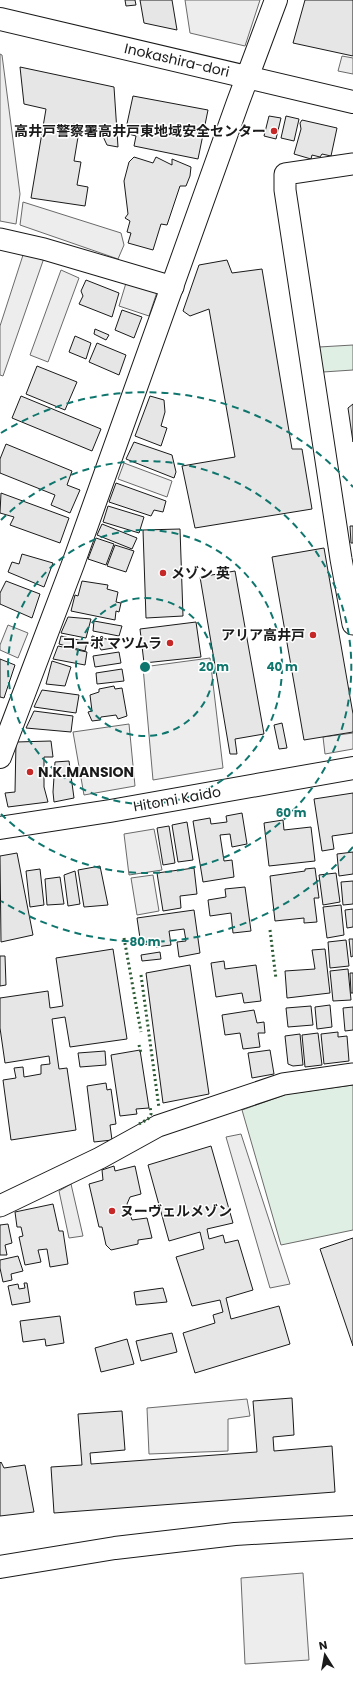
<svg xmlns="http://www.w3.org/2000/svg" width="353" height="1683" viewBox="0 0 353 1683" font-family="Poppins,'Noto Sans JP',sans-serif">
  <rect width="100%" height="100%" fill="#fff"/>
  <path fill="#e0efe3" stroke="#6a6a6a" d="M353 345V370L323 372 319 347Z
    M353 1085V1230L281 1245 242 1110 287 1094Z"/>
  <path fill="#ededed" stroke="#6a6a6a" d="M185 0H260L245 46 190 33Z
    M0 54 2 55 20 194 16 224 0 221Z
    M342 56 353 58V74L338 71Z
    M23 202 121 233 124 245 118 259 20 225Z
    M24 252 44 258 3 376 0 375V326Z
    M61 270 79 278 48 362 30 355Z
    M126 283 157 292 149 316 119 306Z
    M124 463 172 481 167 497 118 479Z
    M8 625 28 633 18 658 0 650V645Z
    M210 658 223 768 153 780 143 667Z
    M129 724 135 786 84 795 73 732Z
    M353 733V749L325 754 323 737Z
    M154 829 162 870 129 875 124 834Z
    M153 875 159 911 137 915 131 878Z
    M241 1134 290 1284 270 1288 226 1137Z
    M71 1184 83 1236 69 1238 59 1191Z
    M247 1399 250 1416 228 1419V1451L149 1454 147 1408Z
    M303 1573 309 1660 245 1664 241 1578Z"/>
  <path fill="#e6e6e6" stroke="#1a1a1a" d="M125 0H135L136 5 126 6Z
    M140 0H172L177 30 144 23Z
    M305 0H353V56L293 43Z
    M20 67 114 87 118 147 107 145 99 128 73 124 71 136 78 137 74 161 81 162 77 185 88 187 85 206 31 198 46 109 24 104Z
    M133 96 208 110 198 159 134 146 136 136 125 133Z
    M269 116 281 118 276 139 264 136Z
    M286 116 299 119 294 141 281 138Z
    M302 120 337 128 331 156 322 154 320 157 312 155 311 159 294 154 301 129 300 123Z
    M134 157 153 163 156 157 172 165V159L191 167 190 176 186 186H180L167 225 161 224 153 250 128 243 131 233 127 232 130 221 125 218 128 214 124 181 129 162Z
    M227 260 232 273 262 269 292 449H302L312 509 195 528 182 466 235 457 209 309 190 316 183 311 199 265Z
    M86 280 119 293 112 317 79 304 83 296 81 291Z
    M122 310 142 317 134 338 115 330Z
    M95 329 109 335 106 340 94 334Z
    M75 336 91 343 86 359 69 352Z
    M97 343 126 355 119 375 89 362Z
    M37 366 77 382 65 410 26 394Z
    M21 396 101 429 92 451 12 418Z
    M150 396 164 400 165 412 161 426 167 428 161 446 135 436Z
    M353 404V442L348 408Z
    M134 442 172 455 176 472 174 478 126 459Z
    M6 444 72 471 67 485 80 490 70 513 51 505 55 495 0 473V459Z
    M116 483 166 501 163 512 154 510 151 516 109 502Z
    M1 493 69 518 60 543 10 525 14 517 0 513Z
    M108 506 144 517 139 533 103 522Z
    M102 524 137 538 132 549 97 535Z
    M350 526H353V543H351Z
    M180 529 183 616 146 618 143 530Z
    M96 538 114 544 106 565 88 559Z
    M115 545 134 551 126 572 107 566Z
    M324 548 353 714V732L304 740 272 557Z
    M22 554 53 563 44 587 8 572 12 562 19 564Z
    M235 571 264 734 235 739 237 754H230L200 577Z
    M6 581 40 594 32 618 0 604V593Z
    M82 581 108 585 107 589 118 592 116 602 121 603 119 612 116 611 115 620 71 611 75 595 78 596Z
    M68 617 91 619 86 638 61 633Z
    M94 621 122 626 119 636 93 631Z
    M196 622 201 657 144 663 140 629Z
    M61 636 87 642 85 651 59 644Z
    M92 636 116 641 113 648 101 650 99 646 91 644Z
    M58 646 87 652 85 665 53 659Z
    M119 652 121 663 95 667 93 656Z
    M0 659 15 665 4 698 0 697Z
    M52 661 71 667 65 686 46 684Z
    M122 669 124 681 97 684 96 673Z
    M114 686 115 689 122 688 127 716 118 719 116 715 101 717 100 720 92 721 88 712 92 711 90 695 99 692V689Z
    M42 690 79 695 76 713 34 707Z
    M34 711 73 716 71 732 26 728Z
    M282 723 287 748 279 749 274 725Z
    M51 741 53 757H44V787L48 802 8 807 5 793 15 792 16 742Z
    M69 761 74 798 54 802 53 792 55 762Z
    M353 793V833L332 836 334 849 322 851 314 799Z
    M242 813 247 844 232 847 230 834 220 835 224 861 232 860 234 877 203 882 193 821 210 818 211 824 227 822 226 816Z
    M283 820 284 830 311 827 315 861 269 866 264 823Z
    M187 822 193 860 178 862 172 825Z
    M169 826 175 863 163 865 157 828Z
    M353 852V874L339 876 337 854Z
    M17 853 33 935 1 942 0 856Z
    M100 866 108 905 84 907 78 870Z
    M194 868 197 894 180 896 181 908 163 911 157 873Z
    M315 868 319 898H314L317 922 304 923V918L275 921 270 876 305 871V869Z
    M40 869 44 905 30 907 26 871Z
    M75 871 80 904 68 906 64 875Z
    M336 873 340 902 323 905 319 875Z
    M60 877 64 904 47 905 45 879Z
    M353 881V904L343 905 341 882Z
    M245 887 251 931 233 933 231 913 210 916 208 900 226 897 225 889Z
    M341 905 344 935 327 938 323 907Z
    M353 909V927L347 928 345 910Z
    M194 910 200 953 179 957 177 942 186 941 184 929 169 931 171 945 156 947V943L141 945 137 918Z
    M349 939H353V956L351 957Z
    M346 940 349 966 330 968 328 942Z
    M113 949 127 1039 70 1047 65 1017 52 1019 59 1069 67 1068 76 1130 11 1140 3 1080 16 1078 14 1068 23 1067 24 1077 41 1074V1065L50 1064 49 1056 5 1063 0 1028V998L48 991 50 1008 63 1006 56 958Z
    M325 949 330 993 287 998 285 971 315 969 312 950Z
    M160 952 161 959 142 961 141 955Z
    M0 956H5L6 985 0 986Z
    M224 961 225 969 256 965 261 1001 244 1003 242 993 216 997 211 963Z
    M190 965 209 1094 163 1103 146 973Z
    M348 969 351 1000 333 1001 330 971Z
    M350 973H353V993H351Z
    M330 1005 332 1027 317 1029 315 1007Z
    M311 1006 313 1025 288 1027 286 1008Z
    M353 1007V1030L345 1031 343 1008Z
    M254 1010 257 1023 264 1022 265 1033H258L260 1047 243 1049 240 1033 225 1035 222 1015Z
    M338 1032V1037L347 1036 349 1061 324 1064 321 1034Z
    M318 1033 322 1065 305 1067 302 1035Z
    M300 1034 303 1065 293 1066 288 1064 285 1036Z
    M140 1050 149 1108 136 1109 137 1114 120 1116 111 1055Z
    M270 1050 274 1074 252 1078 248 1053Z
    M105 1051 106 1065 80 1067 78 1053Z
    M106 1083 107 1090 111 1089 116 1124 110 1125 112 1140 94 1142 87 1086Z
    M211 1146 233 1223 207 1229 209 1239 223 1235 225 1243 238 1240 253 1290 226 1298 231 1319 279 1306 290 1344 195 1373 183 1333 215 1323 213 1315 223 1312 220 1300 192 1306 176 1257 204 1249 200 1232 169 1241 148 1165Z
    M114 1166 115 1171 135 1166 141 1194 130 1197 127 1204 132 1220 147 1218 152 1238 138 1240V1244L111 1250 106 1245 102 1227H99L89 1184 103 1180 102 1170Z
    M53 1204 59 1231H63L68 1264 50 1267 47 1249 38 1250 41 1262 25 1265 19 1237 23 1236 21 1227H17L15 1212Z
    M8 1224 12 1243 5 1245 7 1255H0V1225Z
    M353 1238V1346L320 1249Z
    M18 1256 23 1271 11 1274 12 1280 3 1282 0 1268V1260Z
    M24 1283H27L30 1302 12 1305 8 1286 18 1284 19 1289 25 1288Z
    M163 1288 167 1302 136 1305 134 1292Z
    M60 1316 64 1343 46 1346 45 1339 23 1342 20 1321Z
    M172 1333 177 1352 141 1361 136 1341Z
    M127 1339 134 1364 101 1372 95 1348Z
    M292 1398 294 1435 273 1437 274 1451 332 1446 335 1492 54 1513 51 1467 82 1465 78 1414 122 1411 125 1450 90 1453 91 1464 257 1452 253 1401Z
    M1 1462 4 1468 25 1465 34 1512 0 1516V1463Z"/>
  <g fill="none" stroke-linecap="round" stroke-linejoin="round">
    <g stroke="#1a1a1a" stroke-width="23">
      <path id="street" d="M353 164 285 174V190L341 559 353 624
        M0 239 44 249 173 287
        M0 1206 100 1158 158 1126 283 1084 353 1074"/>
    </g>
    <g stroke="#1a1a1a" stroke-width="24">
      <path id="secondary" d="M0 19 353 102
        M0 757 73 564 238 102 276 0
        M0 1567 115 1548 235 1534 353 1527"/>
    </g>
    <g stroke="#1a1a1a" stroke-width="24">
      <path id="primary" d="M0 828 110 811 353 768"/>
    </g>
    <use href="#street" stroke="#fff" stroke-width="21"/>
    <use href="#secondary" stroke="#fff" stroke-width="22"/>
    <use href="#primary" stroke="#fff" stroke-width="22"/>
    <path stroke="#2b5a34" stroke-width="3" stroke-dasharray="2 3" stroke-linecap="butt" d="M270 930 276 979
      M124 938 141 1032
      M141 975 159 1108
      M139 1045 141 1053
      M139 1124 148 1119 151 1114 150 1106"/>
  </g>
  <g fill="none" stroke="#0f766e" stroke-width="2" stroke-dasharray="7 5">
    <circle cx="145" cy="667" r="69"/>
    <circle cx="145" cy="667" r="137"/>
    <path d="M1 520A206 206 0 1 1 1 814"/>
    <path d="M353 847A275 275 0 0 1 1 901M1 433A275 275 0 0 1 353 487"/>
  </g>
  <g fill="#c62828" stroke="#fff" stroke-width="1.5">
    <circle cx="274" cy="131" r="4"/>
    <circle cx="163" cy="573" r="4"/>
    <circle cx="313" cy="635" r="4"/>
    <circle cx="170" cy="643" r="4"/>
    <circle cx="30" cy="772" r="4"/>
    <circle cx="112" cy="1211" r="4"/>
  </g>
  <g text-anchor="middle" stroke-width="3" stroke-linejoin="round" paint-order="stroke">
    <g font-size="14" fill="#1a1a1a" stroke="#fff">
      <text transform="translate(177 60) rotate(13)" y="5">Inokashira-dori</text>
      <text transform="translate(177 799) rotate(-10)" y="5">Hitomi Kaido</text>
    </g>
    <g font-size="14" font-weight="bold" fill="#1a1a1a" stroke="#fff" text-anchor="end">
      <text x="266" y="136">高井戸警察署高井戸東地域安全センター</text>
      <text x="171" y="578" text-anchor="start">メゾン 英</text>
      <text x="305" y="640">アリア高井戸</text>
      <text x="162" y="648">コーポ マツムラ</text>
      <text x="38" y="777" text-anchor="start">N.K.MANSION</text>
      <text x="120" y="1216" text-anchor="start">ヌーヴェルメゾン</text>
    </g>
  </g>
  <circle cx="145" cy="667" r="6" fill="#0f766e" stroke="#fff" stroke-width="2"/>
  <g font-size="12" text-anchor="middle" font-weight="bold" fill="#0f766e" stroke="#fff" stroke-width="3" stroke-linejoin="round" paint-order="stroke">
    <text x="214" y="671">20 m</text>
    <text x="282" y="671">40 m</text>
    <text x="291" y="817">60 m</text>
    <text x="145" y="946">80 m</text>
  </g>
  <g transform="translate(325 1655) rotate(349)" stroke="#ffffff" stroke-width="3" paint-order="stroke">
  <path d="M0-3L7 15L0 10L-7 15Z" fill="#1a1a1a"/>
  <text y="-6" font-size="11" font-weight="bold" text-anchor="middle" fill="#1a1a1a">N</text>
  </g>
</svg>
